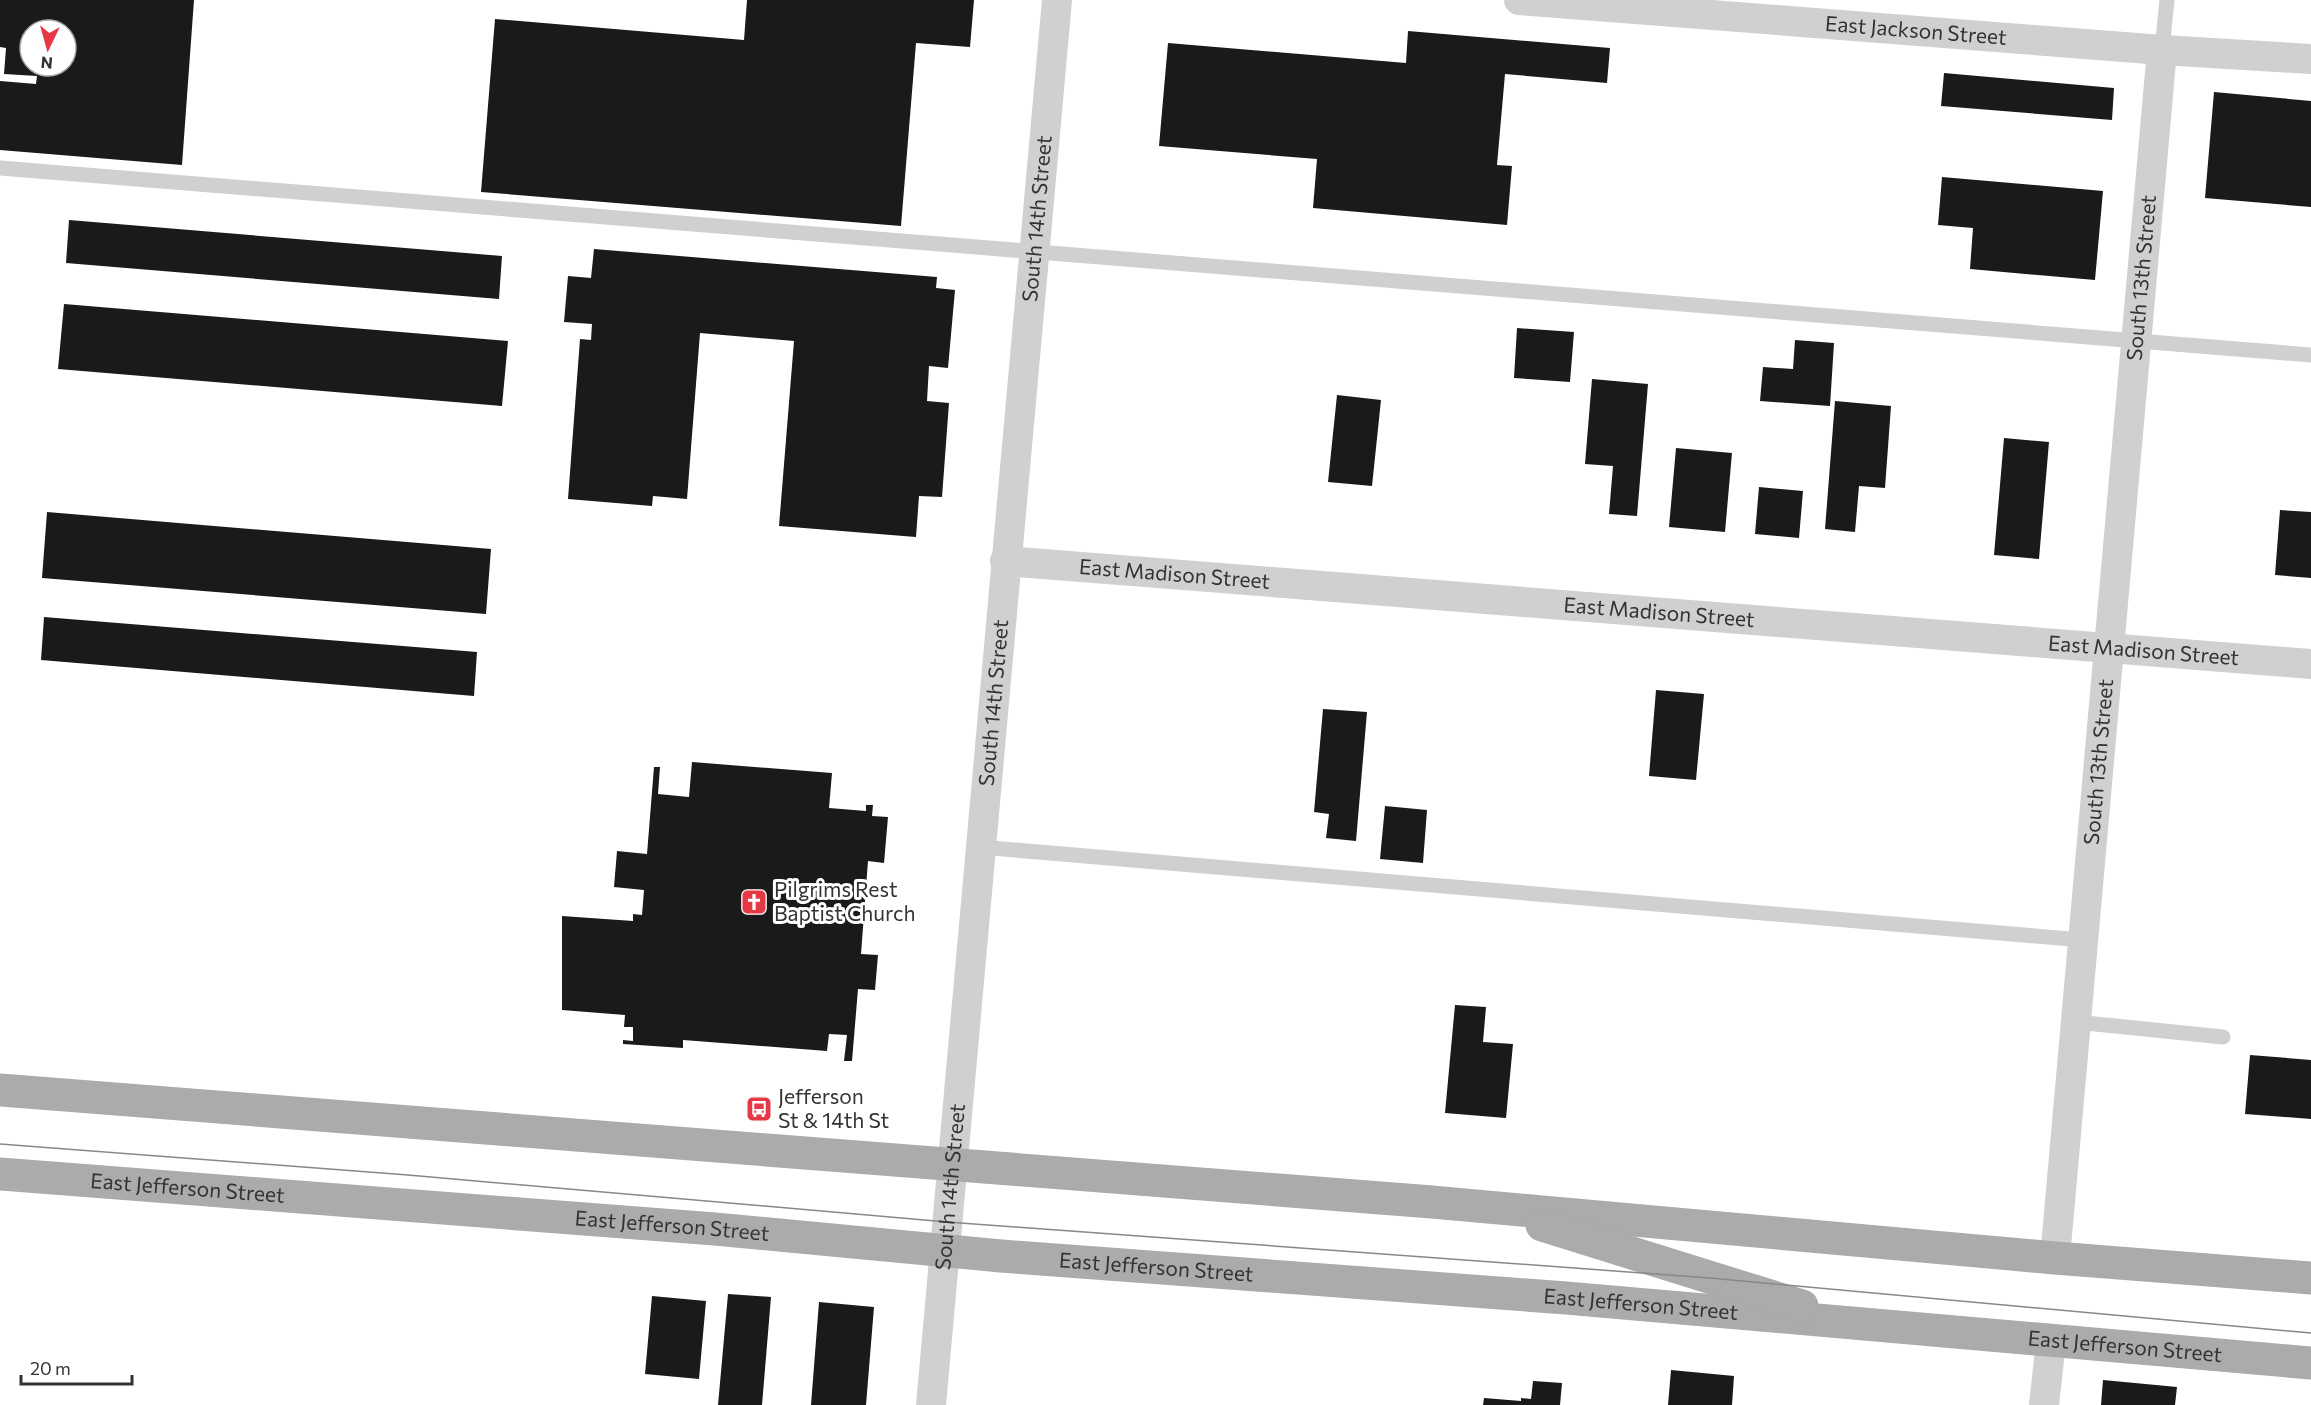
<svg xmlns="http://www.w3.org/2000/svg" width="2311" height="1405" viewBox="0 0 2311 1405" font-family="Commissioner,sans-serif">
  <rect width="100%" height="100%" fill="#fff"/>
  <path fill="#1a1a1a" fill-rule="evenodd" d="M0 0H194L182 165 0 150V81L36 84 37 76 4 74 6 48 0 47ZM30 30H66V66H30Z
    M747 0H974L970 47 916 43 901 226 481 192 495 19 744 40Z
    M1408 31 1610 48 1607 83 1505 74 1497 165 1512 166 1507 225 1313 208 1317 159 1159 146 1168 43 1406 63Z
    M1944 73 2114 88 2112 120 1941 106Z
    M2214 92 2311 101V207L2205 198Z
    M1942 177 2103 191 2095 280 1970 269 1973 228 1938 225Z
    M69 220 502 256 499 299 66 263Z
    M594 249 937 277 936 288 955 290 948 368 929 366 927 401 949 403 942 497 919 496 916 537 779 526 794 341 700 333 687 499 653 496 652 506 568 499 580 339 591 340 592 324 564 322 568 276 591 278Z
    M64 304 508 341 502 406 58 369Z
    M1517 328 1574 332 1570 382 1514 378Z
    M1795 340 1834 343 1830 406 1760 401 1763 367 1793 369Z
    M1592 379 1648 384 1637 516 1609 514 1613 466 1585 464Z
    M1337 395 1381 400 1372 486 1328 482Z
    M1835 401 1891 406 1885 488 1859 486 1855 532 1825 529Z
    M2004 438 2049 442 2039 559 1994 555Z
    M1676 448 1732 453 1725 532 1669 527Z
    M1759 487 1803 491 1799 538 1755 534Z
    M2280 510 2311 512V578L2275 575Z
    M47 512 491 549 486 614 42 578Z
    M44 617 477 652 474 696 41 660Z
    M1656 690 1704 694 1696 780 1649 776Z
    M1323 709 1367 712 1356 841 1326 838 1329 814 1314 812Z
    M692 762 832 773 829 808 866 811V805H873L872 816 888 817 884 863 868 861 861 954 878 955 875 990 858 989 852 1061H844L847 1035 829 1034 827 1051 683 1040V1048L623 1044V1040L633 1041V1027H624L625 1015 562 1010V916L633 921V914L642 915 644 890 614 887 617 851 647 854 654 767H660L658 794 689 797Z
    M1385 806 1427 810 1423 863 1380 859Z
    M1455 1005 1486 1007 1483 1042 1513 1044 1506 1118 1445 1113Z
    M2250 1055 2311 1060V1119L2245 1114Z
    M728 1294 771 1297 762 1405H718Z
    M652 1296 706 1301 699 1379 645 1374Z
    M819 1302 874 1307 866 1405H811Z
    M1671 1370 1734 1376 1732 1405H1668Z
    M2103 1380 2177 1387 2175 1405H2101Z
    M1533 1381 1562 1383 1560 1405H1483L1484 1398 1521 1401V1398L1531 1399Z"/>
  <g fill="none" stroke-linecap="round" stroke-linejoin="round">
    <path stroke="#d0d0d0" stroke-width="15" d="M2162 50 2167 0
      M0 168 2311 355
      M979 847 2083 940
      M2076 1022 2223 1037"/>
    <g stroke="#d0d0d0" stroke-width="30">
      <path id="s1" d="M1519 0 2162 50 2311 59"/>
      <path id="s2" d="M1005 561 2311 664"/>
      <path id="s3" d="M2055 1258 2162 50"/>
      <path id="s4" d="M931 1405 1057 0"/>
      <path d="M2044 1405 2051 1341"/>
    </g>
    <g stroke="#ababab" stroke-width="33">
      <path d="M0 1090 1432 1202 2055 1258 2311 1278"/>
      <path id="s5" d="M0 1174 715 1229 1001 1256 1566 1298 2311 1363"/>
      <path d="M1542 1225 1802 1306"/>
    </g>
    <path stroke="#888" stroke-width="1.5" d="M0 1144 408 1175 947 1222 1710 1278 2311 1333"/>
  </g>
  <defs>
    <g id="church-square" transform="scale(1.35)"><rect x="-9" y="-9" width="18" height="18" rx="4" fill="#e63946" stroke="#fff"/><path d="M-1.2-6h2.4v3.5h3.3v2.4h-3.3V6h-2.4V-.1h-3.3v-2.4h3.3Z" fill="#fff"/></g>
    <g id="bus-square" transform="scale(1.35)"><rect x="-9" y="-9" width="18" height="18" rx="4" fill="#e63946" stroke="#fff"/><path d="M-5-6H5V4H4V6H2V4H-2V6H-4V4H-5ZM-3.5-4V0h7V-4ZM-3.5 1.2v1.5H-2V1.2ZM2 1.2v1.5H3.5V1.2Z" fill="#fff"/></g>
  </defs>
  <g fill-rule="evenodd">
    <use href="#church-square" x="754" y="902"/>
    <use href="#bus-square" x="759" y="1109"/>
  </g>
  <g text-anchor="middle" stroke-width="6" stroke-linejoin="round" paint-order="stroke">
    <g font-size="21" fill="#333" stroke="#fff">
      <text dy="7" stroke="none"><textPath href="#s1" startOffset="398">East Jackson Street</textPath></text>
      <text dy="7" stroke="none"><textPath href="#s4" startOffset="1191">South 14th Street</textPath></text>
      <text dy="7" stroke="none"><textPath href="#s3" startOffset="984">South 13th Street</textPath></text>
      <text dy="7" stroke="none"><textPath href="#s2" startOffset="170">East Madison Street</textPath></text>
      <text dy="7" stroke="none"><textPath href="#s2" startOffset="656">East Madison Street</textPath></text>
      <text dy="7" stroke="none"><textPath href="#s2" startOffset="1142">East Madison Street</textPath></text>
      <text dy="7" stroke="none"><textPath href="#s4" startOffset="705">South 14th Street</textPath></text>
      <text dy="7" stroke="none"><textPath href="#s3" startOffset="498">South 13th Street</textPath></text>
      <text dy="7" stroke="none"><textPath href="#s4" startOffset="219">South 14th Street</textPath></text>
      <text dy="7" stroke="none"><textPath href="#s5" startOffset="188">East Jefferson Street</textPath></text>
      <text dy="7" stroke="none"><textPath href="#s5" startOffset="674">East Jefferson Street</textPath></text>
      <text dy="7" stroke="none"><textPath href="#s5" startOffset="1160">East Jefferson Street</textPath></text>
      <text dy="7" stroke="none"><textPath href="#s5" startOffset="1646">East Jefferson Street</textPath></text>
      <text dy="7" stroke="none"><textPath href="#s5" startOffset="2132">East Jefferson Street</textPath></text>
    </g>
    <g font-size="21" fill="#333" stroke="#fff" text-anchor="start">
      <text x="774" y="897">Pilgrims Rest<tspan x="774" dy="24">Baptist Church</tspan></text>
      <text x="778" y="1104">Jefferson<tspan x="778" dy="24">St &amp; 14th St</tspan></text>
    </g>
  </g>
  <g transform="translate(48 48) rotate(185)"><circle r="28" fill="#ffffff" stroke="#adadad" stroke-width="1.5"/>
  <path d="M0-4.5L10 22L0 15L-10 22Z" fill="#e63946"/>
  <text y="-9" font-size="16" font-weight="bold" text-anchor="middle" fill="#333333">N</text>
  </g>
  <path d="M21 1375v9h111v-9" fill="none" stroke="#333333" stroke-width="3"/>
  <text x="30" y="1375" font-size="18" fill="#333333" stroke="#ffffff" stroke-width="4.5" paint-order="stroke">20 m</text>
</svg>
